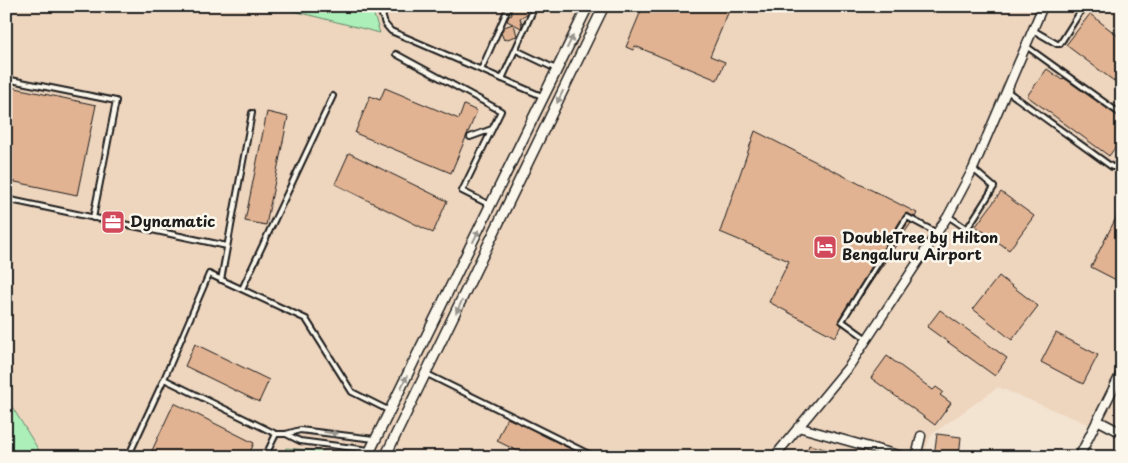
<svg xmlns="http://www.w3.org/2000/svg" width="1128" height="463" viewBox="0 0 1128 463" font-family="'Playpen Sans',sans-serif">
  <rect width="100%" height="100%" fill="#f3e3d1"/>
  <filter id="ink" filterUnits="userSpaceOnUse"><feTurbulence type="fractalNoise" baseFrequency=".02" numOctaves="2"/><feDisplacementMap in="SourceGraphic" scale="10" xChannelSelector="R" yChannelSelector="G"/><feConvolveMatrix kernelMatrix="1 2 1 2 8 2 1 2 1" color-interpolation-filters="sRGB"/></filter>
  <g filter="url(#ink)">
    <path fill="#eed5be" d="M6 6H274L379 33 371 6H1122V438L998 387 931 435 923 457H43L6 397Z"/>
    <path fill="#adefb9" stroke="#64866a" d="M274 6H371L380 33Z
      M6 397 43 457H6Z
      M286 448 346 454 345 457H282Z"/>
    <path fill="#e1b392" stroke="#1c1c1c" d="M513 6H525L527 14 520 18 522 25 521 28 514 24 517 36 504 40 501 33 504 27 513 24 507 21 509 16 512 15 511 11Z
      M643 6H731L710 56 725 62 717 80 635 46 633 50 626 47Z
      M1090 14 1122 39V87L1066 45Z
      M1047 69 1062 80 1064 78 1122 119V138L1109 156 1027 96Z
      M6 86 96 105 77 195 6 180Z
      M385 88 459 119 464 105 477 111 451 173 355 133 370 96 380 100Z
      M267 112 288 117 266 225 245 221Z
      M755 131 917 213 915 217 907 213 904 215 839 319V323L842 326 835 337 769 302 789 261 720 232Z
      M349 153 447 201 433 233 335 184Z
      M1001 192 1034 216 1009 250 976 226Z
      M1122 206V283L1091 267Z
      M908 222 911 223 862 296Z
      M999 276 1038 306 1012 340 973 309Z
      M940 310 1007 358 995 376 927 327Z
      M1056 333 1098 355 1083 384 1041 362Z
      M195 344 269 380 259 402 185 366Z
      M887 356 933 390 936 387 943 392 940 395 951 403 935 425 871 378Z
      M174 403 254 443 248 457H149Z
      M507 418 527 427 586 457H530L497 441Z
      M937 434 961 437 959 457 934 456Z
      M809 445 844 454V457H805Z"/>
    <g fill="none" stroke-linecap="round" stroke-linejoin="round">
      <g stroke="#1c1c1c" stroke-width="8">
        <path id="service" d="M379 6 385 24 391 31 544 97
          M383 15 387 6
          M1033 30 1057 44H1060L1084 6
          M1026 46 1122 115
          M516 50 556 69
          M396 54 501 111 462 191 490 205
          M481 70 509 6
          M6 79 116 101 93 218
          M502 79 535 6
          M1007 91 1112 167H1115L1122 157
          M470 137 492 129
          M6 199 227 246
          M948 216 967 229 994 187 973 169
          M221 280 252 113
          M242 289 333 96
          M867 339 842 321 907 217 937 233
          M427 374 595 457
          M164 379 209 274 306 319 352 392 390 411
          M286 434 300 441 369 450
          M128 457 164 379 276 434H286L300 430 374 439
          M265 457 276 434"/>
      </g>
      <g stroke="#1c1c1c" stroke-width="11">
        <path id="minor" d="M1097 420 1122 433
          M798 427 905 457
          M774 457 850 365 948 216 973 169 1043 6
          M916 457 921 436
          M1079 457 1122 371"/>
      </g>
      <g stroke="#1c1c1c" stroke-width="12">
        <path id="tertiary" d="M367 457 588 6
          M385 457 604 6"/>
      </g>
      <use href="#service" stroke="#fbf7ec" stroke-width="4"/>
      <use href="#minor" stroke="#fbf7ec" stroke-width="8"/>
      <use href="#tertiary" stroke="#fbf7ec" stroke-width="9"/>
    </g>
    <defs><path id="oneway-solid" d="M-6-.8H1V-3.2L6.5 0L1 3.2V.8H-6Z" transform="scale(1.25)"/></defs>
    <g fill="#97948e">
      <use href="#oneway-solid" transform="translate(570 42) rotate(-64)"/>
      <use href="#oneway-solid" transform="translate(560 97) rotate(116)"/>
      <use href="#oneway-solid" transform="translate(476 236) rotate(-64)"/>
      <use href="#oneway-solid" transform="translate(459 307) rotate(116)"/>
      <use href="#oneway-solid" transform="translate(404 382) rotate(-64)"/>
      <use href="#oneway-solid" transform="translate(331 433) rotate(7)"/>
    </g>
  </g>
  <defs>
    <g id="office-square" transform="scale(1.25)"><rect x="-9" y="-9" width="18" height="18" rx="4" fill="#d1495b" stroke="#fbf7ec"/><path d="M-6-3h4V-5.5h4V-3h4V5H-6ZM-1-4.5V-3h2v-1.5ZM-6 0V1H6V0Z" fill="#fff"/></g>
    <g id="hotel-square" transform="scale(1.25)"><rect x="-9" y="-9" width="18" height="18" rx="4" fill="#d1495b" stroke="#fbf7ec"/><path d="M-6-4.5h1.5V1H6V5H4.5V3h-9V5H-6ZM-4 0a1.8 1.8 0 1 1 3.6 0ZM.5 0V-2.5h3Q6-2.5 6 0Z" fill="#fff"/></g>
  </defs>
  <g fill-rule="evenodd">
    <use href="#office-square" x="113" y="222"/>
    <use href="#hotel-square" x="825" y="247"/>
  </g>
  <g text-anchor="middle" stroke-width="5" stroke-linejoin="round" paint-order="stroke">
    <g font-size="15" font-weight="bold" fill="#1c1c1c" stroke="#fbf7ec" text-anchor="start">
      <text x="130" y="227">Dynamatic</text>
      <text x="842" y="243">DoubleTree by Hilton<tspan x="842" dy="17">Bengaluru Airport</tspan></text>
    </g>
  </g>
  <rect width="1128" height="463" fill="none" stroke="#fbf7ec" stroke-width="25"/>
  <rect x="12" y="12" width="1103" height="438" fill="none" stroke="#1c1c1c" stroke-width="2" filter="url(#ink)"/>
</svg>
